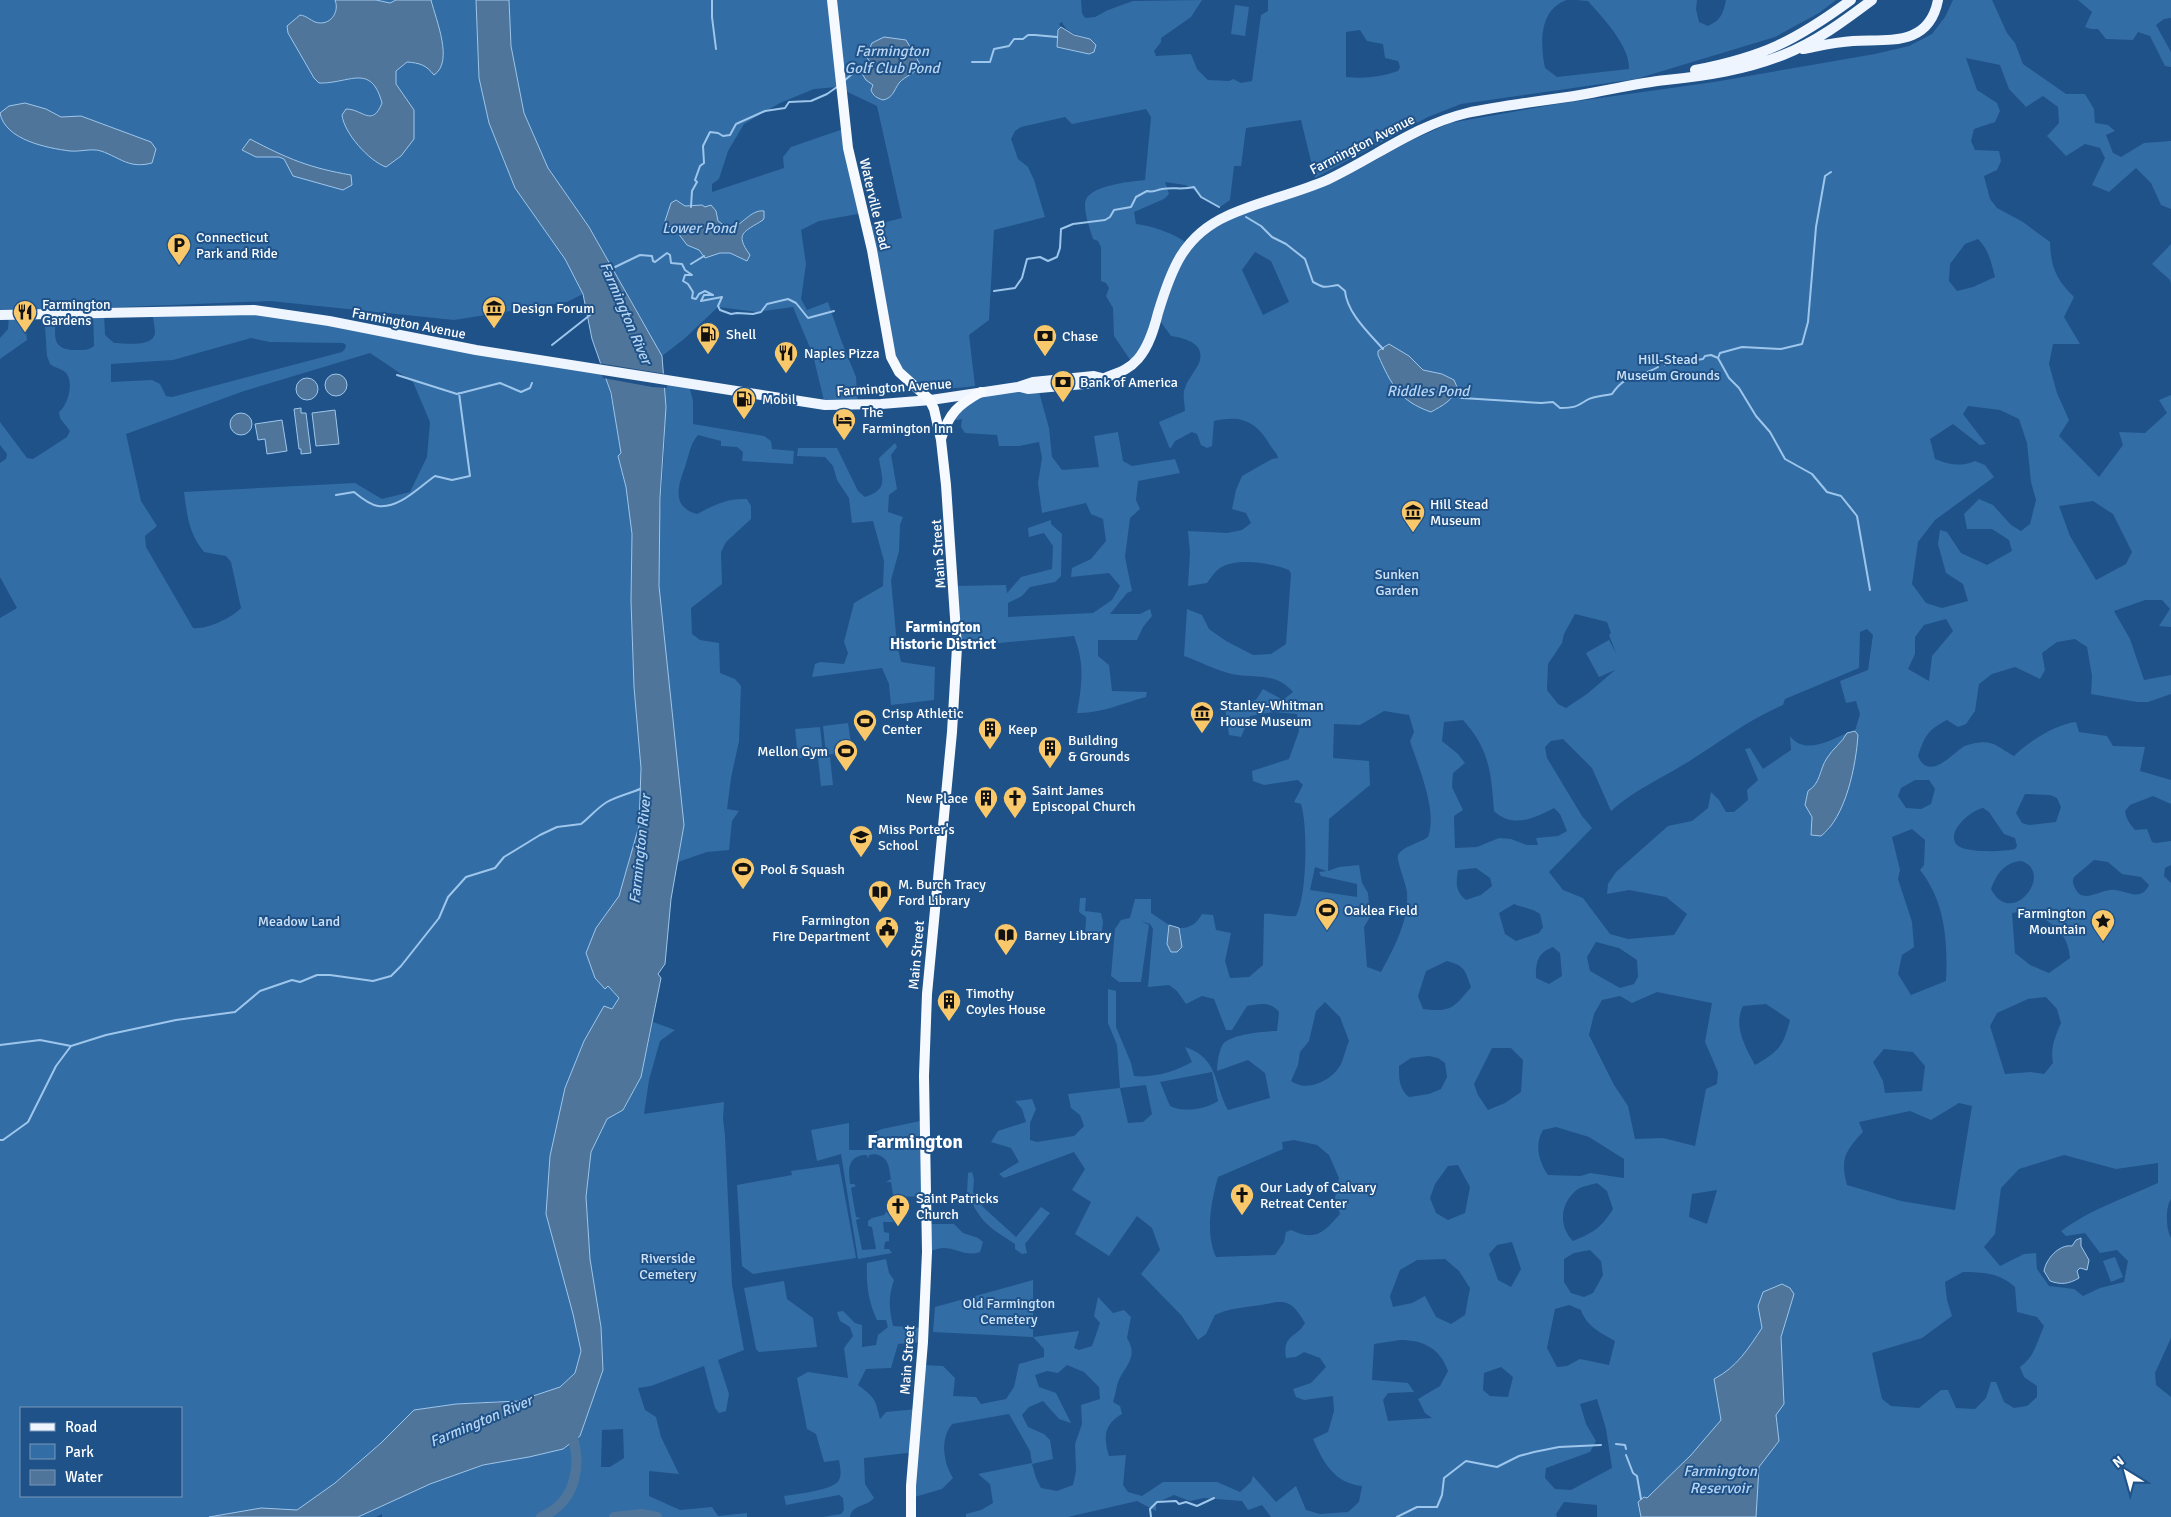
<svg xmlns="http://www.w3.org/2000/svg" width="2171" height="1517" viewBox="0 0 2171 1517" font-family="Signika,sans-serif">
  <rect width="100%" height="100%" fill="#1f5288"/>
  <path fill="#336da5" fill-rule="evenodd" d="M0 0H476L479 78 489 123 515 188 565 259 583 294 567 302 454 320 270 301 2 312 0 309Z
    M509 0H1081L1082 13 1085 18 1095 17 1108 10 1133 1 1202 0 1191 17 1161 38V42L1154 51 1156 56 1191 54 1197 69 1208 80 1229 81 1233 79 1241 83 1252 81 1261 15 1268 11V0H1567C1539 9 1540 43 1545 68L1557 77 1629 69C1630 46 1603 18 1588 1L1576 0H1697L1696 9 1699 22 1708 26C1721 20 1723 14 1726 0H1836L1819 13 1775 37 1636 79 1461 104 1428 117 1315 178 1301 120 1246 128 1241 166H1234L1230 200 1220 207 1205 200 1194 190 1185 185 1165 182 1169 194 1164 199 1134 212 1136 224C1153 226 1176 234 1189 245L1225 217 1339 180 1410 141 1450 123 1557 104 1714 82 1875 54 1909 46 1932 34 1945 17 1953 0H1992L2007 33 2015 43 2023 64 2066 94H2085L2094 109 2095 123 2108 125 2115 131 2106 135 2113 153 2121 157 2144 143 2171 141V209L2161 205 2151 183 2136 168 2109 192 2092 185 2105 158 2100 148 2085 144 2066 156 2047 136 2059 123 2058 107 2043 96 2026 107 2009 89 2000 65 1966 58 1977 90 1997 103 2000 111 1995 122 1974 129 1971 141 1975 150 1999 151 2001 161 1997 170 1984 176 1990 199 1997 208 2023 222 2050 242C2051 268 2056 279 2074 297L2064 317 2080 344H2053L2049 364 2057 393 2069 420 2059 436 2099 477 2123 445 2119 432 2145 433 2167 413 2159 400 2171 395V627L2159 626 2170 609 2162 600H2145L2114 611 2130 639 2144 680 2171 675V694L2148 702H2137L2091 694 2092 676 2087 647 2075 639 2057 642 2042 653 2045 670 2040 679 2015 667 1992 674 1979 684 1975 711 1966 724 1958 727 1947 720C1928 730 1925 735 1918 756 1929 782 1952 754 1963 747 1968 744 1983 741 1990 743 1998 745 2006 752 2014 756 2028 742 2056 724 2076 722L2079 732 2107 736 2113 746 2145 747 2140 771 2171 780V804L2153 796 2130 805 2125 811C2126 819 2130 824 2135 830L2147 829 2152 842 2156 843 2171 841V865L2165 868 2164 876 2171 883V1199C2165 1208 2166 1229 2171 1238V1338L2155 1373 2156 1385 2171 1397V1517H1756L1759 1467 1779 1441 1776 1415 1784 1404 1781 1337 1794 1294 1758 1306 1762 1328C1748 1349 1737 1367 1714 1379L1721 1420 1691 1455 1647 1498 1639 1502 1641 1517H1597V1505L1564 1502 1556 1514 1557 1517H1271L1262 1505 1248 1510 1242 1501 1204 1498 1190 1501 1174 1495 1156 1503V1511L1137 1501 1068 1517H966V1514L981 1510 993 1503 990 1484 978 1474 1032 1463 1030 1451 1009 1414 952 1424C940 1439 943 1462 953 1478L942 1489 911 1498 914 1452 907 1453 864 1458 865 1484 874 1498C867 1507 852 1504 850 1517H823L841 1514 844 1510 843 1498 839 1495 786 1505 784 1496C796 1494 835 1490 839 1480 842 1474 840 1467 839 1460L824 1462 816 1434 807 1429 797 1378 808 1372 848 1378 844 1348 853 1336 850 1327 840 1321 837 1312 843 1311 855 1323 862 1325V1347L876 1345 878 1335 888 1327 886 1320H877C868 1301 866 1283 867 1263L886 1259 889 1273 894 1280C888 1297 889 1309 893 1326L924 1328 923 1342 898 1344 891 1368 866 1369 858 1385C875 1398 875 1398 880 1419L886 1412 917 1409 921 1365 943 1366 955 1378 953 1396 976 1397 981 1404 1006 1399 1014 1387 1019 1364 1044 1357V1349L1033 1337 933 1332 935 1307 1033 1280V1337L1079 1331 1074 1348 1079 1350 1092 1346 1100 1323 1094 1316 1098 1297 1113 1313 1124 1310 1131 1317 1127 1338C1139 1358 1125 1365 1118 1382 1116 1389 1115 1396 1113 1402L1120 1406 1122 1414C1104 1424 1103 1437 1109 1456L1126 1455 1123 1485 1128 1492 1142 1496 1163 1482H1217L1240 1492 1251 1482 1253 1476 1276 1502 1296 1486 1306 1510 1320 1514 1348 1512 1359 1502 1362 1486C1334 1483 1323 1462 1313 1439L1328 1432 1334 1411 1333 1396 1304 1400 1296 1397 1293 1389 1311 1383 1326 1367 1320 1358 1304 1352 1296 1357 1286 1358C1282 1334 1297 1338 1305 1323 1288 1293 1281 1303 1253 1306 1239 1308 1228 1309 1215 1315L1206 1334 1198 1340 1181 1315 1141 1274 1160 1250 1152 1228 1137 1216 1109 1256 1075 1234 1091 1202 1072 1190 1085 1169 1074 1152 1004 1178 999 1174 1019 1162 1011 1148 991 1142 998 1131 1026 1122 1022 1109 1015 1101 1032 1099 1036 1109 1030 1123V1140L1037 1142 1074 1136 1084 1126 1080 1115 1071 1108 1068 1094 1120 1088 1117 1045 1108 1023V989L1116 991V1027L1131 1063 1134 1076C1153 1078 1174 1072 1192 1062L1185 1047C1219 1058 1214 1085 1228 1110L1270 1098 1265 1073 1248 1060 1217 1071C1217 1064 1219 1050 1223 1044 1231 1034 1265 1031 1277 1031L1279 1012C1271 1001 1259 1004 1247 1006L1232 1030H1226L1214 999 1202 996 1186 1004 1177 991 1169 985 1148 987 1153 929 1150 924 1141 921 1149 925 1141 982H1119L1111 976 1115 929 1121 920 1130 918 1135 899H1151V913L1169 925 1168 929 1180 931 1179 928C1190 929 1197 923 1202 914L1213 915 1216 930 1231 933 1225 961 1230 978 1249 977 1263 965 1264 914C1275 913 1284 917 1296 916 1307 896 1308 827 1301 804L1294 802 1303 785 1298 780 1264 785 1253 781 1252 771 1289 759 1299 731 1297 714 1274 712 1250 716 1241 737 1229 735 1225 708 1256 700 1263 689 1283 700 1293 692C1274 670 1253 680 1228 673 1213 669 1199 661 1184 656L1187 609 1202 615 1209 629 1226 641 1253 655 1271 654 1286 644 1291 574 1289 570C1272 563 1236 557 1220 568 1215 571 1211 578 1207 583L1188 586 1190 553 1188 531 1227 533 1242 530 1251 523 1246 513 1232 509 1236 490 1242 476 1272 459 1278 458C1277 453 1273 450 1270 445 1256 421 1241 415 1214 421L1212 446 1207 448 1201 445 1197 434 1192 432 1175 441 1170 449 1159 422 1185 411C1185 404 1182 395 1185 388 1188 378 1197 370 1200 360 1204 342 1183 338 1171 336L1158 318 1133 364 1114 336 1113 308 1106 296 1109 288 1106 283 1101 281V247L1098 241 1093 239C1090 229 1085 216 1085 205 1084 185 1130 182 1145 180L1151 117 1146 109 1072 124 1065 117 1021 127 1015 131 1011 139 1018 159 1028 167 1034 180 1045 217 994 230 989 320 969 335 975 386C934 391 909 393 893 349L870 226 902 218 877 106 837 87 814 89 780 103 744 124 728 151 719 179 712 184V192L784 168 783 157 791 147 846 128 863 213 819 221 801 230 806 264 801 299 807 310 828 302 841 340 856 377 858 405H825L813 355 793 307 757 312 718 307 684 339 662 356 589 227 548 168 524 113 511 46ZM1062 22C1068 37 1085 34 1095 43L1094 52 1089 54 1057 47 1059 28 1061 27 1059 24ZM1360 30 1367 41 1383 44 1385 58 1398 61 1400 67 1398 71C1381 77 1364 79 1346 77V32ZM1978 239C1989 250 1991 262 1995 277L1973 287 1957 291 1949 281 1950 264 1965 244ZM1255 252 1271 261 1289 302 1263 315 1242 270ZM1968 406 2000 410 2019 419 2027 443 2031 482 2036 500 2030 524 2021 531 2011 525 1993 505 1979 499 1964 514 1967 529H1992L2009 540 2012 551 1987 565 1961 553 1947 532 1940 530 1938 544 1946 573 1963 584 1968 601 1942 608 1926 603 1912 584 1918 542 1935 520 1994 477 1985 465 1975 461C1961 467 1949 465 1935 459L1930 439 1953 424 1980 445 1986 444 1963 414ZM2093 501 2113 514 2132 552 2126 564 2096 580 2070 536 2059 506ZM1575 614 1607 622 1611 633 1609 635 1616 653 1609 640 1586 653 1599 677 1615 670 1587 694 1566 708 1558 704 1547 690 1548 664 1562 643 1564 634ZM1946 619 1953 631 1932 656 1929 681 1908 669 1915 654V637L1924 625ZM1867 629 1873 635 1868 670 1840 681 1846 703 1856 701 1860 714 1855 731 1858 735 1829 830 1821 836 1811 835 1812 817 1805 805 1808 791C1819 784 1817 779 1822 768 1827 754 1840 746 1847 733 1829 741 1804 755 1790 736L1791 750 1763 769 1750 748 1745 749 1758 780 1747 790 1748 800 1734 812H1726L1719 800 1711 792 1708 808 1692 821 1668 826 1616 872 1608 884 1607 894 1629 890 1666 897 1687 914 1674 935 1628 939 1610 934 1583 898 1563 890 1549 872 1592 828 1582 816 1547 758 1545 747 1551 741 1563 739 1592 768 1611 811C1634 790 1662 778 1688 762 1720 742 1748 720 1783 705L1785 699 1859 668 1860 632ZM1384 711 1409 715 1414 732 1410 741C1418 766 1438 811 1428 837 1420 843 1403 846 1398 855 1396 860 1406 883 1407 892 1409 921 1394 948 1381 972L1367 967 1364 927 1370 917 1368 893 1362 883 1359 865 1339 867 1328 871 1329 819 1370 785 1369 761 1333 758 1334 724 1360 725ZM1463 720C1490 750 1491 773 1494 811 1513 829 1535 818 1554 808L1560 814 1567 831 1558 836 1536 838 1538 845H1527L1511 839 1499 838 1477 847 1455 848 1454 816 1463 810 1452 787 1453 773 1465 763 1458 754 1442 741 1444 722ZM1915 780H1929L1935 789 1931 804 1921 809 1906 808 1898 796 1901 788ZM2025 794 2050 795 2057 798 2061 807 2056 822 2029 825 2022 823 2016 813ZM1983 808 1989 812 2004 834 2015 838 2017 846 2015 849C2004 852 1965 853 1957 845 1945 832 1971 810 1983 808ZM1912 829 1925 840 1924 865 1920 870C1945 901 1948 942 1946 981L1911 995 1898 974 1902 955 1914 947 1912 922 1898 879 1900 870 1892 837ZM2094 860 2108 862 2122 874 2141 877 2149 885C2140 904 2123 888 2110 890 2098 891 2082 904 2075 888 2073 884 2072 882 2074 877ZM2022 861C2055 874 2011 929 1991 889 1997 873 2005 862 2022 861ZM1315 867 1327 871 1319 872 1321 876 1357 884V897L1310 890ZM1476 868 1490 878 1492 886 1481 895 1466 900C1455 891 1456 883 1458 870ZM1514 904C1523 908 1532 908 1540 914L1543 927 1539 933 1516 941 1505 934 1499 913ZM2031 910C2052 924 2068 931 2070 958L2049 973 2030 965 2015 953 2012 913ZM1596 942 1619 948 1637 960 1638 977 1634 984 1620 988 1590 971 1587 957ZM1553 947 1560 953 1562 976 1549 984 1536 978C1536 962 1537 953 1553 947ZM1447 961C1465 966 1465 970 1471 987 1453 1009 1451 1012 1423 1009L1418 996 1426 971ZM1657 992 1712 1003 1705 1042 1718 1072 1717 1084 1706 1089 1695 1146 1663 1138 1635 1139 1628 1106 1614 1085 1589 1035 1594 1014 1602 1000 1620 996 1632 1003ZM2046 997 2057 1009 2061 1023C2055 1037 2050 1048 2053 1063L2044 1074 2031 1072 2005 1074 1990 1026 1997 1013 2028 999ZM1325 1002 1340 1017 1349 1041C1346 1048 1344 1057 1341 1064 1333 1080 1307 1093 1291 1081L1298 1065 1300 1052 1309 1041 1316 1011ZM1766 1004 1790 1020C1783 1047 1779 1051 1755 1065 1745 1046 1733 1026 1743 1006ZM1492 1048H1511L1523 1060 1521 1092 1505 1103 1488 1110 1478 1095 1474 1084ZM1884 1049 1913 1052 1925 1066 1922 1091 1885 1093 1883 1081 1873 1062ZM1429 1056 1438 1058 1445 1063 1447 1077 1441 1089 1429 1094 1409 1097C1399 1089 1399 1079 1399 1066L1411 1058ZM1212 1072 1218 1101C1207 1109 1183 1113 1170 1106L1160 1082ZM1146 1085 1152 1114 1143 1122 1128 1123 1120 1088ZM1959 1103 1972 1106 1955 1210 1901 1201 1847 1185C1840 1159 1845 1151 1863 1132L1859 1122 1910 1111 1931 1120ZM1556 1127 1589 1137 1624 1159V1178L1590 1173 1581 1176 1548 1175C1539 1162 1534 1145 1543 1130ZM1294 1140 1317 1145 1329 1155 1339 1178 1335 1198 1340 1214C1324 1232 1316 1242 1291 1230L1286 1232 1284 1242 1275 1255 1216 1257C1205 1233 1211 1202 1218 1177L1283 1149 1282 1142ZM2064 1155 2116 1169 2158 1163V1183C2125 1198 2091 1209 2061 1231L2066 1236 2085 1233 2100 1253 2117 1250 2128 1261 2124 1282 2100 1288 2083 1296 2074 1289 2049 1286 2037 1269 2036 1253 2024 1254 2000 1266 1984 1247 1995 1234 2001 1188 2019 1169ZM1458 1165 1470 1187 1465 1213 1448 1220 1436 1213 1430 1198 1435 1184 1448 1166ZM1597 1183 1607 1191 1613 1209C1601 1228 1593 1233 1573 1241 1558 1226 1560 1202 1578 1189 1583 1186 1591 1185 1597 1183ZM1717 1190 1707 1224 1689 1217 1692 1194ZM1512 1242 1521 1269 1511 1287 1498 1280 1489 1254 1497 1245ZM1590 1250 1601 1261 1603 1275 1593 1293 1584 1297 1571 1293 1564 1282V1259L1574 1253ZM1445 1259 1459 1271 1470 1288 1465 1315 1451 1324 1436 1317 1425 1296 1412 1303 1393 1307 1390 1296 1400 1270 1417 1260ZM1963 1272C1982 1272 2000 1273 2015 1287L2017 1312 2037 1317 2044 1326C2037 1342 2035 1356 2020 1367L2024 1377 2037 1386V1397L2027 1406 2014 1408 2004 1402 1996 1382H1991L1986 1398 1975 1409 1956 1408 1948 1390H1941L1919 1408 1891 1406 1882 1399 1872 1353 1922 1338 1952 1316 1947 1300 1945 1282ZM1569 1305 1581 1310C1586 1326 1601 1333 1615 1341L1609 1365 1580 1359 1567 1366 1557 1367 1547 1348 1555 1309ZM1400 1340C1423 1340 1440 1348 1448 1371L1440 1386 1418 1399 1425 1413 1432 1418 1388 1421 1383 1400 1388 1393 1414 1392 1408 1383 1372 1380 1374 1344ZM1067 1365 1084 1372 1099 1387 1100 1399 1081 1405 1082 1424 1075 1444 1076 1471 1073 1485 1057 1491 1041 1488 1036 1478 1032 1464 1053 1459 1050 1440 1044 1434 1028 1427 1022 1415 1029 1407 1043 1401 1059 1419 1071 1423 1056 1393 1039 1387 1035 1375 1047 1371 1058 1373ZM1501 1367 1513 1377 1508 1397 1490 1396 1483 1390 1484 1373ZM1597 1399 1606 1429 1612 1468 1571 1490 1555 1489 1545 1478 1546 1468 1590 1452 1596 1441 1586 1424 1580 1404Z
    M2078 0H2171V18L2164 19 2156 25 2171 52V67L2165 66 2150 36 2138 32 2133 40 2106 39 2098 29H2091L2085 27 2092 12Z
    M1235 5 1249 7 1245 36 1231 34Z
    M2171 244V284L2170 280 2152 264Z
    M247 310 604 371C613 399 616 426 621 454L618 456 626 487 632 534 635 542 631 562V601L634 687 641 768 640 795 649 818 608 986 619 998 568 1274 581 1351 575 1373 556 1390 524 1400 456 1404 414 1410 381 1443 335 1483 297 1510 241 1517H0V618L17 608 0 577V463L6 459 7 454 0 445V422L27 458 33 459 67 437 70 431 60 418 59 412C68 405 75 381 65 372 60 368 55 368 50 364L47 356 44 314H56C55 337 50 351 79 350 85 350 89 350 94 346L93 313 104 312 105 335 114 343C124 343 153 348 155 333 155 327 153 319 152 312ZM251 338 270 342 343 343 346 345 345 349 342 352 172 397 166 396 160 384 152 380 111 382V364L173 360ZM370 353 413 382 430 422 427 457 410 492 382 499 355 483 184 492C187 515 189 534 204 552L226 556 231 562 241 608C232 618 206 630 193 628L146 547 145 536 157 526 141 501 126 434 244 391ZM21 1408H181V1496H21Z
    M9 315H24L27 340 0 359V338L8 329Z
    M664 381 689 385 693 401V424L764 436 771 441 772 449 794 451 793 464 742 461 743 452 737 447 721 446V441L698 435C690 444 689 455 685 467 678 486 671 507 697 514 714 505 727 498 747 499L751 506V519L726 542 721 552 722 584 691 608 692 634 700 640 719 643 720 673 735 679 741 686 739 741 731 778 727 809 739 811 732 821 729 850 707 852 678 862 684 825C676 746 662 666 659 587 655 518 669 449 664 381Z
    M981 392H1039L1049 428 1052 457 1062 470 1099 467 1094 436 1118 432 1123 461 1132 466 1175 459 1180 473 1138 481 1136 500 1140 509 1130 518 1125 557 1132 591 1127 593 1110 614H1140L1150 609 1152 616 1143 627 1137 640H1098V656L1109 665 1112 691 1147 692 1146 697C1123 703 1100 714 1077 713 1082 684 1085 664 1074 636L957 647 954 586 1006 585 1007 593 1021 577 1052 569 1053 546 1044 533 1029 537 1028 528 1051 520V524L1062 534 1061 576 1055 582 1030 587 1022 596 1008 603V617L1093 613 1112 600 1120 586 1109 573 1071 577 1072 568 1091 559 1106 541 1103 519 1091 514 1086 503 1042 513 1038 483 1042 458 1039 442 1019 446H999L997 435 965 433 961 427 962 419 951 421Z
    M895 443 897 447 891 455 897 489 889 495 888 512 903 517 900 525 899 551 891 580 897 644 901 662 935 667 934 700 891 705 889 684 882 668 812 677 815 664 820 662 844 664 848 653 844 642 854 603 883 586 884 561 873 521 852 523 849 498 837 480 833 466 825 457 797 456 798 448H837L858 491 865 497C889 489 882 480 879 458Z
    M848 723 852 751 826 755 823 726Z
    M820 727 823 755 798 758 795 729Z
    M830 757 833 785 821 786 818 758Z
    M1080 898H1086L1085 911 1101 913 1103 922 1101 939H1085L1086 917 1079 912Z
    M653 1022 675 1030 660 1041 649 1080 644 1114 724 1102 723 1119 725 1136 732 1285 744 1350 718 1360 729 1394 726 1411 719 1413 715 1408 704 1366 651 1386 638 1388 645 1410 656 1417 661 1437 679 1474 649 1471V1496L680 1510 712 1507 718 1516 747 1513V1517H382V1514L376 1517H358L439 1478 483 1465 563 1449 580 1436 603 1370 601 1327 590 1259 586 1197 591 1152 607 1118 623 1110 641 1077ZM623 1429 624 1458 610 1467H601L602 1430Z
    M925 1120 926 1196 896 1197 894 1222H883L884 1232 889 1233V1241L885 1242 884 1249H889L892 1253 858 1259 841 1154 817 1161 811 1130 849 1123V1150H868L866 1136 882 1129ZM875 1154C889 1157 889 1167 891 1179L886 1182H891L894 1201 889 1202 890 1207 884 1215 872 1218 868 1221V1226L872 1227 876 1249 862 1250 856 1220 861 1218 856 1217 851 1188 856 1186 854 1184H850C848 1169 848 1155 867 1155L868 1159 869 1155Z
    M839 1164 856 1258 753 1274 742 1266 737 1185 792 1175 791 1171Z
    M972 1172 974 1179 973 1192 983 1207 1016 1237 1041 1207 1050 1213 1025 1244 1027 1253 1022 1254 1015 1249V1244C1002 1235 986 1227 978 1213 973 1207 972 1199 967 1193L968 1173Z
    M926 1224H954L963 1233 978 1238 983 1242 980 1252C966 1257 957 1248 943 1248 938 1248 932 1251 927 1252Z
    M2115 1257 2123 1277 2111 1282 2103 1261Z
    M784 1281 787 1299 813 1318 817 1347 759 1352 756 1349 744 1288Z"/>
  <path fill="#50759b" stroke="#9dc6ec" d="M335 0H376L390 3 396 0H431C436 20 454 62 434 75 426 65 420 63 407 62L396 71V84L414 110V139L401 156 386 167C369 161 344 133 342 115L346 109C363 109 372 128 382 103 371 62 349 84 319 83L314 78 288 33 287 26 300 15C307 16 310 20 315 22 330 27 340 12 335 0Z
    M476 0H509L511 46 524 113 548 168 589 227 662 356 666 407 660 498 659 586 684 825 671 899 665 964 658 974 661 978 641 1077 623 1110 607 1119 591 1152 586 1197 590 1259 601 1327 603 1370 580 1436 563 1449 529 1457 483 1465 430 1484 358 1517H209L261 1508 297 1510 335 1483 381 1443 414 1410 456 1404 518 1401 560 1387 575 1373 581 1351 573 1314 546 1214 550 1156 565 1088 584 1041 604 1006 612 1009 619 998 608 986 605 989 595 978 586 953 596 928 619 896 639 826 641 768 634 687 631 601 632 534 626 487 618 456 621 453 611 393 592 339 583 294 565 259 515 188 489 123 479 78Z
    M1061 27 1074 35 1090 39 1096 45 1094 52 1089 54 1057 47 1058 30Z
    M884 37 906 40 920 64C916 74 906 75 899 83 894 90 893 98 883 100 877 98 873 96 871 90L873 85 866 80 861 72 870 62 866 56 872 43Z
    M25 103 46 109 61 117 81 116 151 142 156 149 152 163C129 169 121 158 101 151 92 148 80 152 70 151 47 148 5 140 0 113L9 106Z
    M250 139C288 159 310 168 351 175L352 185 343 190 293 176 284 159 279 157H256L242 150Z
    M676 200 685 206 702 205 705 207 711 205 716 211 718 221 729 229C742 226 751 209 764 211V218L763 220C744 232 734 233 750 255L747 261 730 253H720L705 258 699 250 687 245 675 229 664 224 671 203Z
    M1389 344 1409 356 1423 370 1442 374 1454 380 1457 387C1453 401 1443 405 1431 412 1399 401 1391 384 1378 355V351Z
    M325 385a11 11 0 1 1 22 0a11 11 0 1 1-22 0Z
    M296 389a11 11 0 1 1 22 0a11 11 0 1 1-22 0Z
    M301 408V413H306L311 453 301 454V449H299L294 409Z
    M335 410 339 444 316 446 312 413Z
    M230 424a11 11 0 1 1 22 0a11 11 0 1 1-22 0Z
    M282 420 287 451 267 454 265 439 258 440 255 424Z
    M1855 731 1858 735C1856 765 1846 817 1821 836L1811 835 1812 817 1805 805 1808 791C1821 783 1819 770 1827 758 1833 748 1842 743 1847 733Z
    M1169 925 1179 928 1182 947 1177 952H1171L1167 944Z
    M2081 1238V1246L2089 1260 2087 1270 2080 1268 2077 1271 2079 1278C2069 1284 2061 1285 2050 1281L2044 1271C2046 1259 2059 1244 2072 1246L2076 1240Z
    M1782 1284 1790 1288 1794 1294 1781 1337 1784 1404 1776 1415 1779 1441 1759 1467 1756 1517H1641L1638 1502 1644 1497 1647 1498 1691 1455 1721 1420 1714 1379C1737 1367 1748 1349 1762 1328L1758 1306 1763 1292Z"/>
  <path fill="#1f5288" d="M598 363 666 374 667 388 652 387 603 378Z"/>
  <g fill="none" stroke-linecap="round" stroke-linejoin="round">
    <path stroke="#9dc6ec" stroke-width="2" d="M712 0V17L716 49
      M972 62H990L994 49 1009 46 1014 39H1023L1028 35H1035L1057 37
      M844 81 853 73 864 72
      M691 207 692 191 697 182 695 180 700 166 704 163 703 146 710 132 718 133 723 136 730 135 736 124 765 111 785 108 789 102 811 101 827 94 837 87
      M1246 217 1261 226 1272 237 1286 244 1305 259 1313 282C1326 289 1324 287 1338 285L1345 291C1347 313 1369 333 1383 349
      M691 264 704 256
      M611 269 640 255 652 256 653 261 655 262 667 253 670 255 671 263 682 264 685 270 692 275H685L683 281 688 284 693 292 692 298 696 299 699 294 705 291 713 295H704L701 301 722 297 718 306 720 310 731 314 737 313 753 314 761 312 767 304 788 299 796 303 808 318 834 311
      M994 291 1015 288 1022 278 1027 259 1040 257 1048 261 1057 257 1060 248 1061 229 1073 224 1105 220 1110 217 1114 210 1131 207 1136 197 1147 191C1153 193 1156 190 1162 189 1173 187 1183 190 1194 187L1201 197 1219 207
      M552 345 590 315
      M1718 358 1729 378 1739 388 1756 416 1770 432 1785 459 1812 474 1827 492 1841 496 1857 516 1870 590
      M1665 365 1703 359 1705 356 1711 355 1718 358 1720 353 1742 347 1781 349 1802 344 1808 322 1816 227 1825 176 1831 172
      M397 375 457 394 500 383 521 392 530 388 532 383
      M1454 395 1462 398 1541 403 1553 402 1560 408C1574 408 1576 407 1587 400 1594 396 1604 396 1612 394 1626 373 1639 378 1658 367
      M336 495 354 492C360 497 371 505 378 506 399 509 419 487 435 476L452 480 470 476 459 393
      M0 1045 40 1040 71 1046
      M0 1140H3L28 1122 56 1066 71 1046 106 1035 176 1020 235 1012 260 991 292 980 300 982 317 975H330L373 981 391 976 401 966 439 918 448 897 466 877 495 868 504 857 540 835 557 827 581 824C590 817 597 808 607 802 615 797 631 793 640 789
      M1616 1444 1625 1445 1626 1449
      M1626 1455 1633 1473 1637 1476 1641 1499
      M1151 1517 1150 1509 1157 1502 1176 1501 1179 1504 1186 1502 1197 1506 1214 1498
      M1397 1517 1417 1507H1437L1442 1495 1444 1478 1466 1461 1497 1467 1519 1456 1534 1452 1559 1447 1601 1445"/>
    <path stroke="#50759b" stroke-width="10" d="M541 1517C577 1502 583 1463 570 1429
      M614 1517 642 1514 657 1517"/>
    <path stroke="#eef5fe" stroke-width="10" d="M1803 49C1819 46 1836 42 1853 41 1888 39 1929 47 1938 0
      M1695 70C1763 57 1795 41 1851 0
      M0 315 254 310 329 321 476 350 825 405 881 404 931 400 1018 387 1033 382 1094 376 1102 378
      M1020 387 1028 389 1095 383C1110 373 1124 375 1138 359 1149 346 1154 329 1158 313 1171 270 1183 236 1227 216 1259 201 1295 194 1327 180 1374 158 1416 125 1467 113 1504 105 1543 101 1580 95 1609 90 1638 83 1666 80 1706 76 1745 70 1783 55 1816 42 1844 21 1872 0"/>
    <path stroke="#f6fafe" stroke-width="10" d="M832 0 848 148 872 250 891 357 899 372 929 399 934 409 941 440 946 485 957 647 952 732 927 994 924 1076 927 1252 923 1342 911 1486V1517
      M941 439C949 413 958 405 981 392"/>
  </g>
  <defs>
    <g id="parking-pin" transform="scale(1.25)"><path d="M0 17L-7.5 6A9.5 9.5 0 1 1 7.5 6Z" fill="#f8c86a" stroke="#1f5288"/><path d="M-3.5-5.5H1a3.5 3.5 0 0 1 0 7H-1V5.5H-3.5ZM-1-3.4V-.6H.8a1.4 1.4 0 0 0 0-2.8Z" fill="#111"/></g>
    <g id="museum-pin" transform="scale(1.25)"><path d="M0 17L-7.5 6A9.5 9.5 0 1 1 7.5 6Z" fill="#f8c86a" stroke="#1f5288"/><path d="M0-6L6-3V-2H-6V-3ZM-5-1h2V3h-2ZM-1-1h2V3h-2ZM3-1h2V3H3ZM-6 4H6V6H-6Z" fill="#111"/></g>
    <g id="restaurant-pin" transform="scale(1.25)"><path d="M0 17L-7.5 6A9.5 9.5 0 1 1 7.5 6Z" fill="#f8c86a" stroke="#1f5288"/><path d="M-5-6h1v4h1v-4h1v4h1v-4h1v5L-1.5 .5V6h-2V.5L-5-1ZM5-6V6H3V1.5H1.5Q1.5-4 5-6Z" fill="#111"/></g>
    <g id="fuel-pin" transform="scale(1.25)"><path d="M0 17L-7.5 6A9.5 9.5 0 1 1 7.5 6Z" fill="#f8c86a" stroke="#1f5288"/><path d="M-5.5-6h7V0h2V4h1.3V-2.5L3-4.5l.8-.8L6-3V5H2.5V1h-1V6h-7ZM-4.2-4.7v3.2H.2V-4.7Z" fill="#111"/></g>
    <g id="bank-pin" transform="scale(1.25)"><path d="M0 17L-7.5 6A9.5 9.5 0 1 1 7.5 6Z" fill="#f8c86a" stroke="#1f5288"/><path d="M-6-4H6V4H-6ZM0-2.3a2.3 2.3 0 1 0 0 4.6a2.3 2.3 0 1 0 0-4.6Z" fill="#111"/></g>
    <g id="hotel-pin" transform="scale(1.25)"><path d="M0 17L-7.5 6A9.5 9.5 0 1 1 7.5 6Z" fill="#f8c86a" stroke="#1f5288"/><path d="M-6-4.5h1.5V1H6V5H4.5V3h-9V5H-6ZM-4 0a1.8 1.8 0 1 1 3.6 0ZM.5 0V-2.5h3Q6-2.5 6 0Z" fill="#111"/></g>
    <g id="stadium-pin" transform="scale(1.25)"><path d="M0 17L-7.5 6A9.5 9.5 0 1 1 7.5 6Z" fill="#f8c86a" stroke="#1f5288"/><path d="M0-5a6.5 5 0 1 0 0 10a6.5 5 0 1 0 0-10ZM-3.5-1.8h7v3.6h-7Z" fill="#111"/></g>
    <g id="building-pin" transform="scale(1.25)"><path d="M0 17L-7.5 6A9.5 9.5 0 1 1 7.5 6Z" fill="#f8c86a" stroke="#1f5288"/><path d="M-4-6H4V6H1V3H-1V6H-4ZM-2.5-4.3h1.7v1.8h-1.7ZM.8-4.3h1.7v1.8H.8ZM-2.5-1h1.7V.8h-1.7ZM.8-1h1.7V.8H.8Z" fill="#111"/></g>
    <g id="church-pin" transform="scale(1.25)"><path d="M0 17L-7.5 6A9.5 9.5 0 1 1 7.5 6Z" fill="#f8c86a" stroke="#1f5288"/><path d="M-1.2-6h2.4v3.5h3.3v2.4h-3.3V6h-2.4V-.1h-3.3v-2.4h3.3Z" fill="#111"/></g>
    <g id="school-pin" transform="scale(1.25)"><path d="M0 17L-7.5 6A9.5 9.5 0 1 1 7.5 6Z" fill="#f8c86a" stroke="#1f5288"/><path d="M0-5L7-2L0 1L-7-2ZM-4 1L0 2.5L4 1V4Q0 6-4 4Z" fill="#111"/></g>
    <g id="library-pin" transform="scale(1.25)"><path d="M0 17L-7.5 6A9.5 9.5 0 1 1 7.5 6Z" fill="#f8c86a" stroke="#1f5288"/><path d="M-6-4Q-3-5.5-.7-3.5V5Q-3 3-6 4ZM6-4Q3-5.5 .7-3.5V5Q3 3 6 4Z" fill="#111"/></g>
    <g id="sight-pin" transform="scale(1.25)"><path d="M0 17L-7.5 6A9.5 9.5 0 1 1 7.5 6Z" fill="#f8c86a" stroke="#1f5288"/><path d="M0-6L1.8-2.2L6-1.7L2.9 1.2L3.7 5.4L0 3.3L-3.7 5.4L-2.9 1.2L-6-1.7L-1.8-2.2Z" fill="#111"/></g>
    <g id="civic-pin" transform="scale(1.25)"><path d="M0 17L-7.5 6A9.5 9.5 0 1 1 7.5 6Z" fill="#f8c86a" stroke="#1f5288"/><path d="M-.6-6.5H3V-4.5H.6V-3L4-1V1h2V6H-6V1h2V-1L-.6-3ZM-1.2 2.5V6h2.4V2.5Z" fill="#111"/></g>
  </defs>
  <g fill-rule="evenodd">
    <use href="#parking-pin" x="179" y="245"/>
    <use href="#museum-pin" x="494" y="308"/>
    <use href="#restaurant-pin" x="25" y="312"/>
    <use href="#fuel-pin" x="708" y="334"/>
    <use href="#bank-pin" x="1045" y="336"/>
    <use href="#restaurant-pin" x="786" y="353"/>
    <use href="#bank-pin" x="1063" y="382"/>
    <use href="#fuel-pin" x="744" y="399"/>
    <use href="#hotel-pin" x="844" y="420"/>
    <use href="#museum-pin" x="1413" y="512"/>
    <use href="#museum-pin" x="1202" y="713"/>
    <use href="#stadium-pin" x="865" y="721"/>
    <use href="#building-pin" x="990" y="729"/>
    <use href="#building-pin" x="1050" y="748"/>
    <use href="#stadium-pin" x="846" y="751"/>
    <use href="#building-pin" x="986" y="798"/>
    <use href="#church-pin" x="1015" y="798"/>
    <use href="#school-pin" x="861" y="837"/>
    <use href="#stadium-pin" x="743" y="869"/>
    <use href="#library-pin" x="880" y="892"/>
    <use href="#stadium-pin" x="1327" y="910"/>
    <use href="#sight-pin" x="2103" y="921"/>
    <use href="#civic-pin" x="887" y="928"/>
    <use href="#library-pin" x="1006" y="935"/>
    <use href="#building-pin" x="949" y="1001"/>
    <use href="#church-pin" x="1242" y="1195"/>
    <use href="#church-pin" x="898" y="1206"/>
  </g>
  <g text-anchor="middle" stroke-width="4" stroke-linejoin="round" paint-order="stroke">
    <g font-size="14" fill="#fff" stroke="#1f5288">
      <text transform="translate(1362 144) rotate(-27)" y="5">Farmington Avenue</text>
      <text transform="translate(875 204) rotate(77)" y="5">Waterville Road</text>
      <text transform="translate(409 323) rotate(11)" y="5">Farmington Avenue</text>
      <text transform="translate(894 387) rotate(-4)" y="5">Farmington Avenue</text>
      <text transform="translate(938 554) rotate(-94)" y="5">Main Street</text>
      <text transform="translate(916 955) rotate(-85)" y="5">Main Street</text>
      <text transform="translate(907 1360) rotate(-86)" y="5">Main Street</text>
    </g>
    <g font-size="14" fill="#fff" stroke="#1f5288" text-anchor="start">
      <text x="196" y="242">Connecticut<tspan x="196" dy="16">Park and Ride</tspan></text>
      <text x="42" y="309">Farmington<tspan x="42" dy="16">Gardens</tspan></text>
      <text x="512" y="313">Design Forum</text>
      <text x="726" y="339">Shell</text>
      <text x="1062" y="341">Chase</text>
      <text x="804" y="358">Naples Pizza</text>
      <text x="1080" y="387">Bank of America</text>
      <text x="762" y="404">Mobil</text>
      <text x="862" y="417">The<tspan x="862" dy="16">Farmington Inn</tspan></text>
      <text x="1430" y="509">Hill Stead<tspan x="1430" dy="16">Museum</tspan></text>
      <text x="1220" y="710">Stanley-Whitman<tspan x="1220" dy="16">House Museum</tspan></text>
      <text x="882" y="718">Crisp Athletic<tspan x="882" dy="16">Center</tspan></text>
      <text x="1008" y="734">Keep</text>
      <text x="1068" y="745">Building<tspan x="1068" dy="16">&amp; Grounds</tspan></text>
      <text x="828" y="756" text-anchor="end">Mellon Gym</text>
      <text x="1032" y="795">Saint James<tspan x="1032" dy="16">Episcopal Church</tspan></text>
      <text x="968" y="803" text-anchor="end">New Place</text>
      <text x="878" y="834">Miss Porter's<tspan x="878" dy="16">School</tspan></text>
      <text x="760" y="874">Pool &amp; Squash</text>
      <text x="898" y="889">M. Burch Tracy<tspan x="898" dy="16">Ford Library</tspan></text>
      <text x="1344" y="915">Oaklea Field</text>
      <text x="2086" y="918" text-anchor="end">Farmington<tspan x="2086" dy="16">Mountain</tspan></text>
      <text x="870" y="925" text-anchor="end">Farmington<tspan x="870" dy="16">Fire Department</tspan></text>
      <text x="1024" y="940">Barney Library</text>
      <text x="966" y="998">Timothy<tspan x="966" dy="16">Coyles House</tspan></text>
      <text x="1260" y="1192">Our Lady of Calvary<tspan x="1260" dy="16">Retreat Center</tspan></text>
      <text x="916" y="1203">Saint Patricks<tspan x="916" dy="16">Church</tspan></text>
    </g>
    <g font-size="14" fill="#cfe3f8" stroke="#1f5288">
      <text x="1668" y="364">Hill-Stead<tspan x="1668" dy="16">Museum Grounds</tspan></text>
      <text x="1397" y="579">Sunken<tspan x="1397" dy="16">Garden</tspan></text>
      <text x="299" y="926">Meadow Land</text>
      <text x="668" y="1263">Riverside<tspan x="668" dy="16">Cemetery</tspan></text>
      <text x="1009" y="1308">Old Farmington<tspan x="1009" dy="16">Cemetery</tspan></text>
    </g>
    <g font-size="15" font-style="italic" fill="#b6d4f2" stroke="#1f5288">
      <text x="892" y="56">Farmington<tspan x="892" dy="17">Golf Club Pond</tspan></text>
      <text x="699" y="233">Lower Pond</text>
      <text transform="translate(626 313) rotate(67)" y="5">Farmington River</text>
      <text x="1428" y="396">Riddles Pond</text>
      <text transform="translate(640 849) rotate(-84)" y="5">Farmington River</text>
      <text transform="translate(481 1421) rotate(-23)" y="5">Farmington River</text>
      <text x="1720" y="1476">Farmington<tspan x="1720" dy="17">Reservoir</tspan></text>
    </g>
    <g font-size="15" font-weight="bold" fill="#fff" stroke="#1f5288">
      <text x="943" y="632">Farmington<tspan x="943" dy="17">Historic District</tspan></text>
    </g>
    <g font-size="19" font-weight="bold" fill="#fff" stroke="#1f5288">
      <text x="915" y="1148">Farmington</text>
    </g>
  </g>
  <rect x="20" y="1407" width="162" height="90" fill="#1f5288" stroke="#7997b8"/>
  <rect x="30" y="1423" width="25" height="8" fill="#eef5fe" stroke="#7997b8"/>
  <text x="65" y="1432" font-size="15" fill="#ffffff">Road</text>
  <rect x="30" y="1444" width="25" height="15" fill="#336da5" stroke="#7997b8"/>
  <text x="65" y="1457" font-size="15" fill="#ffffff">Park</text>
  <rect x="30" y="1470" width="25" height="15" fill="#50759b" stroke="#7997b8"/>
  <text x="65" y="1482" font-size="15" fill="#ffffff">Water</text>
  <g transform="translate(2126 1472) rotate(323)" stroke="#1f5288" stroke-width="4" paint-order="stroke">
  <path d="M0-4L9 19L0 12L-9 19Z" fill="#ffffff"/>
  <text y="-8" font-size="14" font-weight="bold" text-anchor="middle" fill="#ffffff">N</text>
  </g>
</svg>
